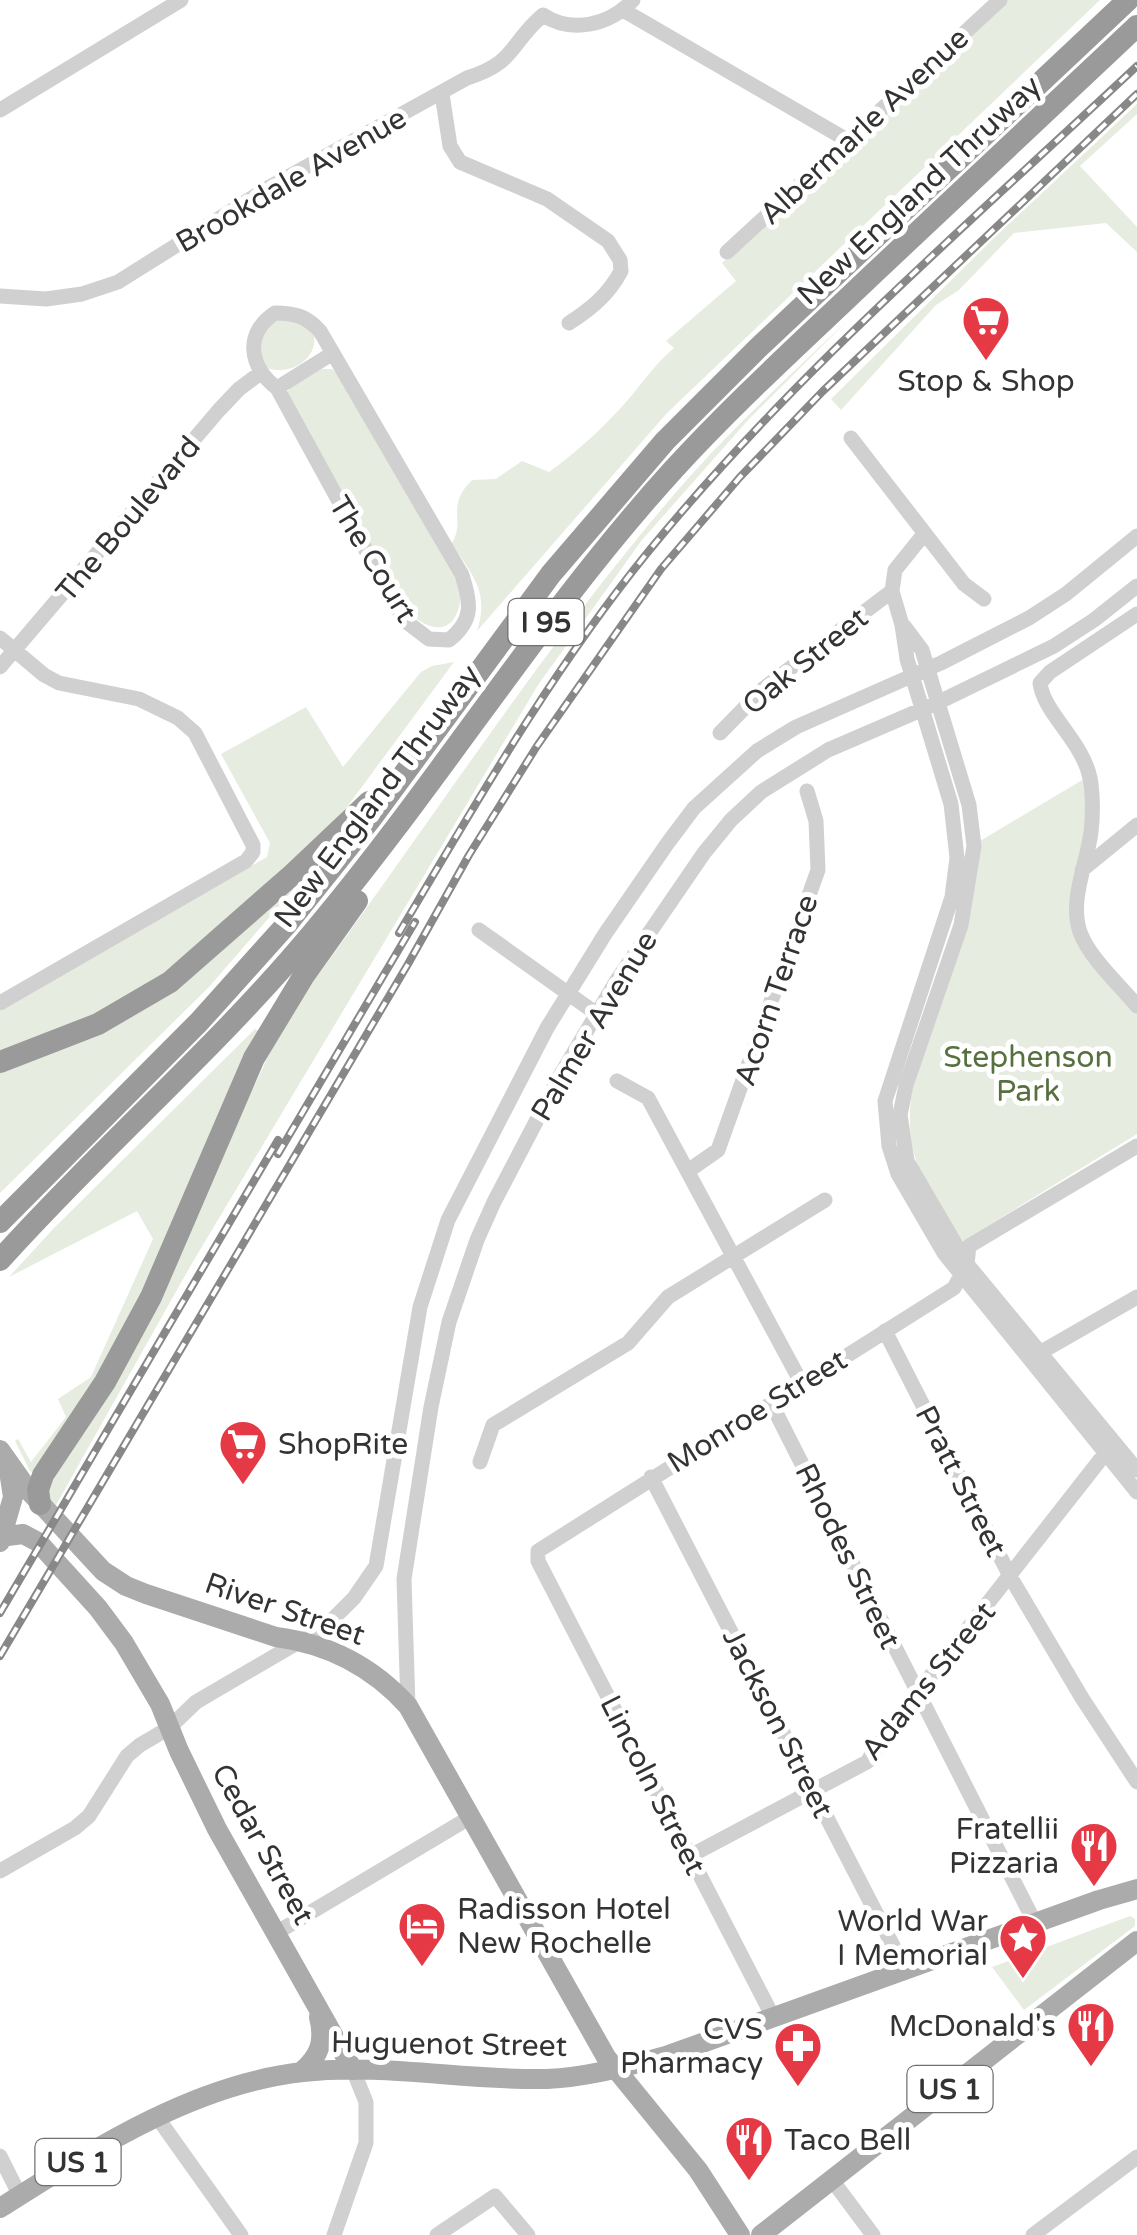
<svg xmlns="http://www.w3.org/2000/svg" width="1137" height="2235" viewBox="0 0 1137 2235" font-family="'Varela Round',sans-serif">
  <rect width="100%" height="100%" fill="#fff"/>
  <path fill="#e6ecdf" d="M1005 0H1100L667 413 477 631C490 591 472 576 452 543 466 520 445 507 472 480L496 479 522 461 549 472C576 453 604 427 626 402 643 383 653 366 674 348L666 341 736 281 722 263Z
    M1137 104V114L1080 166 1137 227V252L1106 223 1014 233 959 290 936 305 841 410 831 399 994 238Z
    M290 316 314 333C319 362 285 378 262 366L261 341 268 325Z
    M848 320 749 419 642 540 538 685 191 1265 56 1505 50 1499 48 1489 220 1160 271 1050 304 994C425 831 535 659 666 504 721 438 786 379 848 320Z
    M322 369H332L339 374 461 589C461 632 434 639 406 609L286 394 293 383Z
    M454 662 347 807 292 865 151 984 96 1017 0 1052V1011L267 857 270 843 221 754 306 707 343 767 421 672 432 666Z
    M1084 779 1087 832 1080 944 1137 1014V1134L958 1244C923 1180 900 1154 914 1078L980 841Z
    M289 886 294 889 209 987 0 1193V1070L113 1026Z
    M255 1029 261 1032 157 1266 82 1401 33 1472 30 1471 15 1441 18 1439 31 1462 66 1417 58 1399 91 1377 153 1239 137 1211 9 1277 54 1228Z
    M1130 1916 1135 1919V1926L1024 2010 992 1967Z"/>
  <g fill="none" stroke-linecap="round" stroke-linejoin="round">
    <path stroke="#d0d0d0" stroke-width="15" d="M623 10 847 140
      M543 15C572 34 610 25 633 0
      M442 94 450 146 460 162 547 199 608 241 620 260 621 271C609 294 591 309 569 323
      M0 110 181 0
      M727 252 1000 0
      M0 296 46 299 82 294 118 282 266 189 467 78C517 62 509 44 543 15
      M275 313C295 313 306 316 320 331L462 575C471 603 474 620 449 640L429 639 404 620 277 388C250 368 243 334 275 313Z
      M277 388 333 353
      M851 438 964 584 984 599
      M924 534 895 570 892 591 902 625 907 659 951 804 957 858 952 897 885 1101 889 1146 898 1174 944 1253 1137 1492
      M1137 614 1050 672 1040 683C1043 712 1083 742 1090 778 1093 794 1093 817 1091 832 1087 864 1069 900 1080 932 1090 959 1119 984 1137 1006
      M904 626 922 650 969 805 974 846 961 925 906 1085 900 1115 907 1161 967 1264 1137 1470
      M0 638 44 675 59 683 139 699 178 718 195 733 253 845V852L246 861 0 1003
      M0 667 219 410 239 389 259 374
      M720 733 763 689 892 591
      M1082 870 1137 825
      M479 930 597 1014
      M617 1081 648 1098 802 1384
      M688 1171 718 1150 818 870 816 821 807 791
      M885 1331 1011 1578 1082 1698 1137 1782
      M1036 1355 1137 1297
      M771 1403 1035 1923
      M480 1462 493 1425 628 1343 668 1297 825 1200
      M651 1477 905 1969
      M408 1706 404 1579 431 1407 449 1322 477 1240 494 1202 561 1074 617 980 704 853 731 820 761 792 828 750 937 703 1054 646 1094 620 1137 586
      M690 1856 867 1762 893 1724 1111 1446
      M0 1871 75 1828 89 1816 127 1756 140 1745 169 1728 196 1702 326 1626 354 1598 376 1566 420 1307 448 1220 547 1028 605 934 667 844 694 808 757 751 796 727 941 663 1029 618 1066 594 1137 536
      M276 1933 469 1818
      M773 2017 538 1561V1551L954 1288 967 1264 969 1246 1137 1146
      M157 2117 241 2235
      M0 2156 20 2196
      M832 2180 873 2235
      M334 2235 366 2143V2102L353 2070
      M437 2235 495 2196 528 2235
      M1033 2235 1137 2157"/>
    <path stroke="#ababab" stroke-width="20" d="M0 1450 29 1491 103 1571 126 1586 146 1594 276 1637C329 1644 372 1666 408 1706L606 2057 698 2170 740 2235
      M0 1537 23 1534 38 1542 98 1608 124 1643 160 1704 179 1751 217 1829 353 2070
      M0 1542 13 1497 9 1471
      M301 2072C320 2056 325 2041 319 2017
      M0 2208C92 2150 193 2084 303 2072 384 2063 466 2081 547 2079 588 2077 627 2066 666 2056L1099 1900 1137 1889
      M761 2235 1137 1941"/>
    <path stroke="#9a9a9a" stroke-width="22" d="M0 1062 98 1024 170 982 293 874 369 802
      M0 1222 199 1022 287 924 370 820 551 574 665 441 758 348 1128 0
      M0 1260C102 1146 218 1047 315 930 440 781 542 614 673 470 736 401 805 339 872 275 961 192 1049 109 1137 26
      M40 1504 38 1490 43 1475 105 1382 151 1297 254 1058 303 977 357 901"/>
    <g stroke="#888" stroke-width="8">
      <path id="rail" d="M399 933C476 803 552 670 648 552 793 374 970 223 1137 66
        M278 1154 415 922
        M0 1613 278 1140
        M0 1656 408 964 469 855 537 746 661 569 740 477 823 391 1137 94"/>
    </g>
    <use href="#rail" stroke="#fff" stroke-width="4" stroke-dasharray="11" stroke-linecap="butt"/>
  </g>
  <defs>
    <g id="supermarket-pin" transform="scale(2.5)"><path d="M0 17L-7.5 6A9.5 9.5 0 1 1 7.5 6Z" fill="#e63946" stroke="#fff"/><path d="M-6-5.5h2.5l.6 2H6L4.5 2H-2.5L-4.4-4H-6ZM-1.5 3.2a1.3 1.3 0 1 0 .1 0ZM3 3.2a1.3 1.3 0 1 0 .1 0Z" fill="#fff"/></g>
    <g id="restaurant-pin" transform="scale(2.5)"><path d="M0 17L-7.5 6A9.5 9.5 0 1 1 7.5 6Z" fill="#e63946" stroke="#fff"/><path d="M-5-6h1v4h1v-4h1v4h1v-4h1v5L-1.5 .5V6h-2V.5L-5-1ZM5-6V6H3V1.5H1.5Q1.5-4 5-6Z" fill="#fff"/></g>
    <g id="hotel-pin" transform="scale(2.5)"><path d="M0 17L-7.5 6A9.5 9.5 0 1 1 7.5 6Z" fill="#e63946" stroke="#fff"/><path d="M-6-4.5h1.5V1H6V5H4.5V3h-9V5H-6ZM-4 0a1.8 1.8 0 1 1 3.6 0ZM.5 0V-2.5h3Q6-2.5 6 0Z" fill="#fff"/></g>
    <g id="sight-pin" transform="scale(2.5)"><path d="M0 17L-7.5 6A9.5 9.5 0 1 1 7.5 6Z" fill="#e63946" stroke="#fff"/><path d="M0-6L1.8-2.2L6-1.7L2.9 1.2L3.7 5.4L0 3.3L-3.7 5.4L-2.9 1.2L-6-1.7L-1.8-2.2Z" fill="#fff"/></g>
    <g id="pharmacy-pin" transform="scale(2.5)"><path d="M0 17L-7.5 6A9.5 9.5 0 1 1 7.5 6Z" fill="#e63946" stroke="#fff"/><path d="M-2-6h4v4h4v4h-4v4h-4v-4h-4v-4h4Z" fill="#fff"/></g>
  </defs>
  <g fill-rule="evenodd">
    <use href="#supermarket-pin" x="986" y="320"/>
    <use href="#supermarket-pin" x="243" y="1444"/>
    <use href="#restaurant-pin" x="1094" y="1846"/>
    <use href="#hotel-pin" x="422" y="1926"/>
    <use href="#sight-pin" x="1023" y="1938"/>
    <use href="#restaurant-pin" x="1091" y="2026"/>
    <use href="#pharmacy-pin" x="798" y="2046"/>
    <use href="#restaurant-pin" x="749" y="2140"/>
  </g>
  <g text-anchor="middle" stroke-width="10" stroke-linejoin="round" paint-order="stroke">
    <g fill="#fff" stroke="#707070" stroke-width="2.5">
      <rect x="508.5" y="599" width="75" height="46" rx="8"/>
      <rect x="907.5" y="2066" width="85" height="46" rx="8"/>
      <rect x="35.5" y="2139" width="85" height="46" rx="8"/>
    </g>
    <g font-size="28" font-weight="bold" fill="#333">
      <text x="546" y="632">I 95</text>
      <text x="950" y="2099">US 1</text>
      <text x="78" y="2172">US 1</text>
    </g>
    <g font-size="30" fill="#333" stroke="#fff">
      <text transform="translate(864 126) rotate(-43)" y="10">Albermarle Avenue</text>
      <text transform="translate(291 180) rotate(-30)" y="10">Brookdale Avenue</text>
      <text transform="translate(919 190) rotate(-43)" y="10">New England Thruway</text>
      <text transform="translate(128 519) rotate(-50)" y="10">The Boulevard</text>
      <text transform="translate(373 559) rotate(59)" y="10">The Court</text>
      <text transform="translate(805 661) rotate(-39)" y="10">Oak Street</text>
      <text transform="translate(377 796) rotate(-53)" y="10">New England Thruway</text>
      <text transform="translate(776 990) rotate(-71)" y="10">Acorn Terrace</text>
      <text transform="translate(594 1026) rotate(-59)" y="10">Palmer Avenue</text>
      <text transform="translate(757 1411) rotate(-32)" y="10">Monroe Street</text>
      <text transform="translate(961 1481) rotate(63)" y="10">Pratt Street</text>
      <text transform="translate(848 1556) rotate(64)" y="10">Rhodes Street</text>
      <text transform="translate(285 1609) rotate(19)" y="10">River Street</text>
      <text transform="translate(928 1681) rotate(-51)" y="10">Adams Street</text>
      <text transform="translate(778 1723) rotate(63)" y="10">Jackson Street</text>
      <text transform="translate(653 1785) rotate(63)" y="10">Lincoln Street</text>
      <text transform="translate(263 1844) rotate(61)" y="10">Cedar Street</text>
      <text transform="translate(449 2044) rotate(1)" y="10">Huguenot Street</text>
    </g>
    <g font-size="30" fill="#333" stroke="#fff" text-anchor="end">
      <text x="986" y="391" text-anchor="middle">Stop &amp; Shop</text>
      <text x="278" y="1454" text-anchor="start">ShopRite</text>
      <text x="1059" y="1839">Fratellii<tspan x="1059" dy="34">Pizzaria</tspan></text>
      <text x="457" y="1919" text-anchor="start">Radisson Hotel<tspan x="457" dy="34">New Rochelle</tspan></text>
      <text x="988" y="1931">World War<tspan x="988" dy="34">I Memorial</tspan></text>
      <text x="1056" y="2036">McDonald's</text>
      <text x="763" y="2039">CVS<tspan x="763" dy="34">Pharmacy</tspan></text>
      <text x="784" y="2150" text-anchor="start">Taco Bell</text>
    </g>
    <g font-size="30" fill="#56703f" stroke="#fff">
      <text x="1028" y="1067">Stephenson<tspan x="1028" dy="34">Park</tspan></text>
    </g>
  </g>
</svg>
